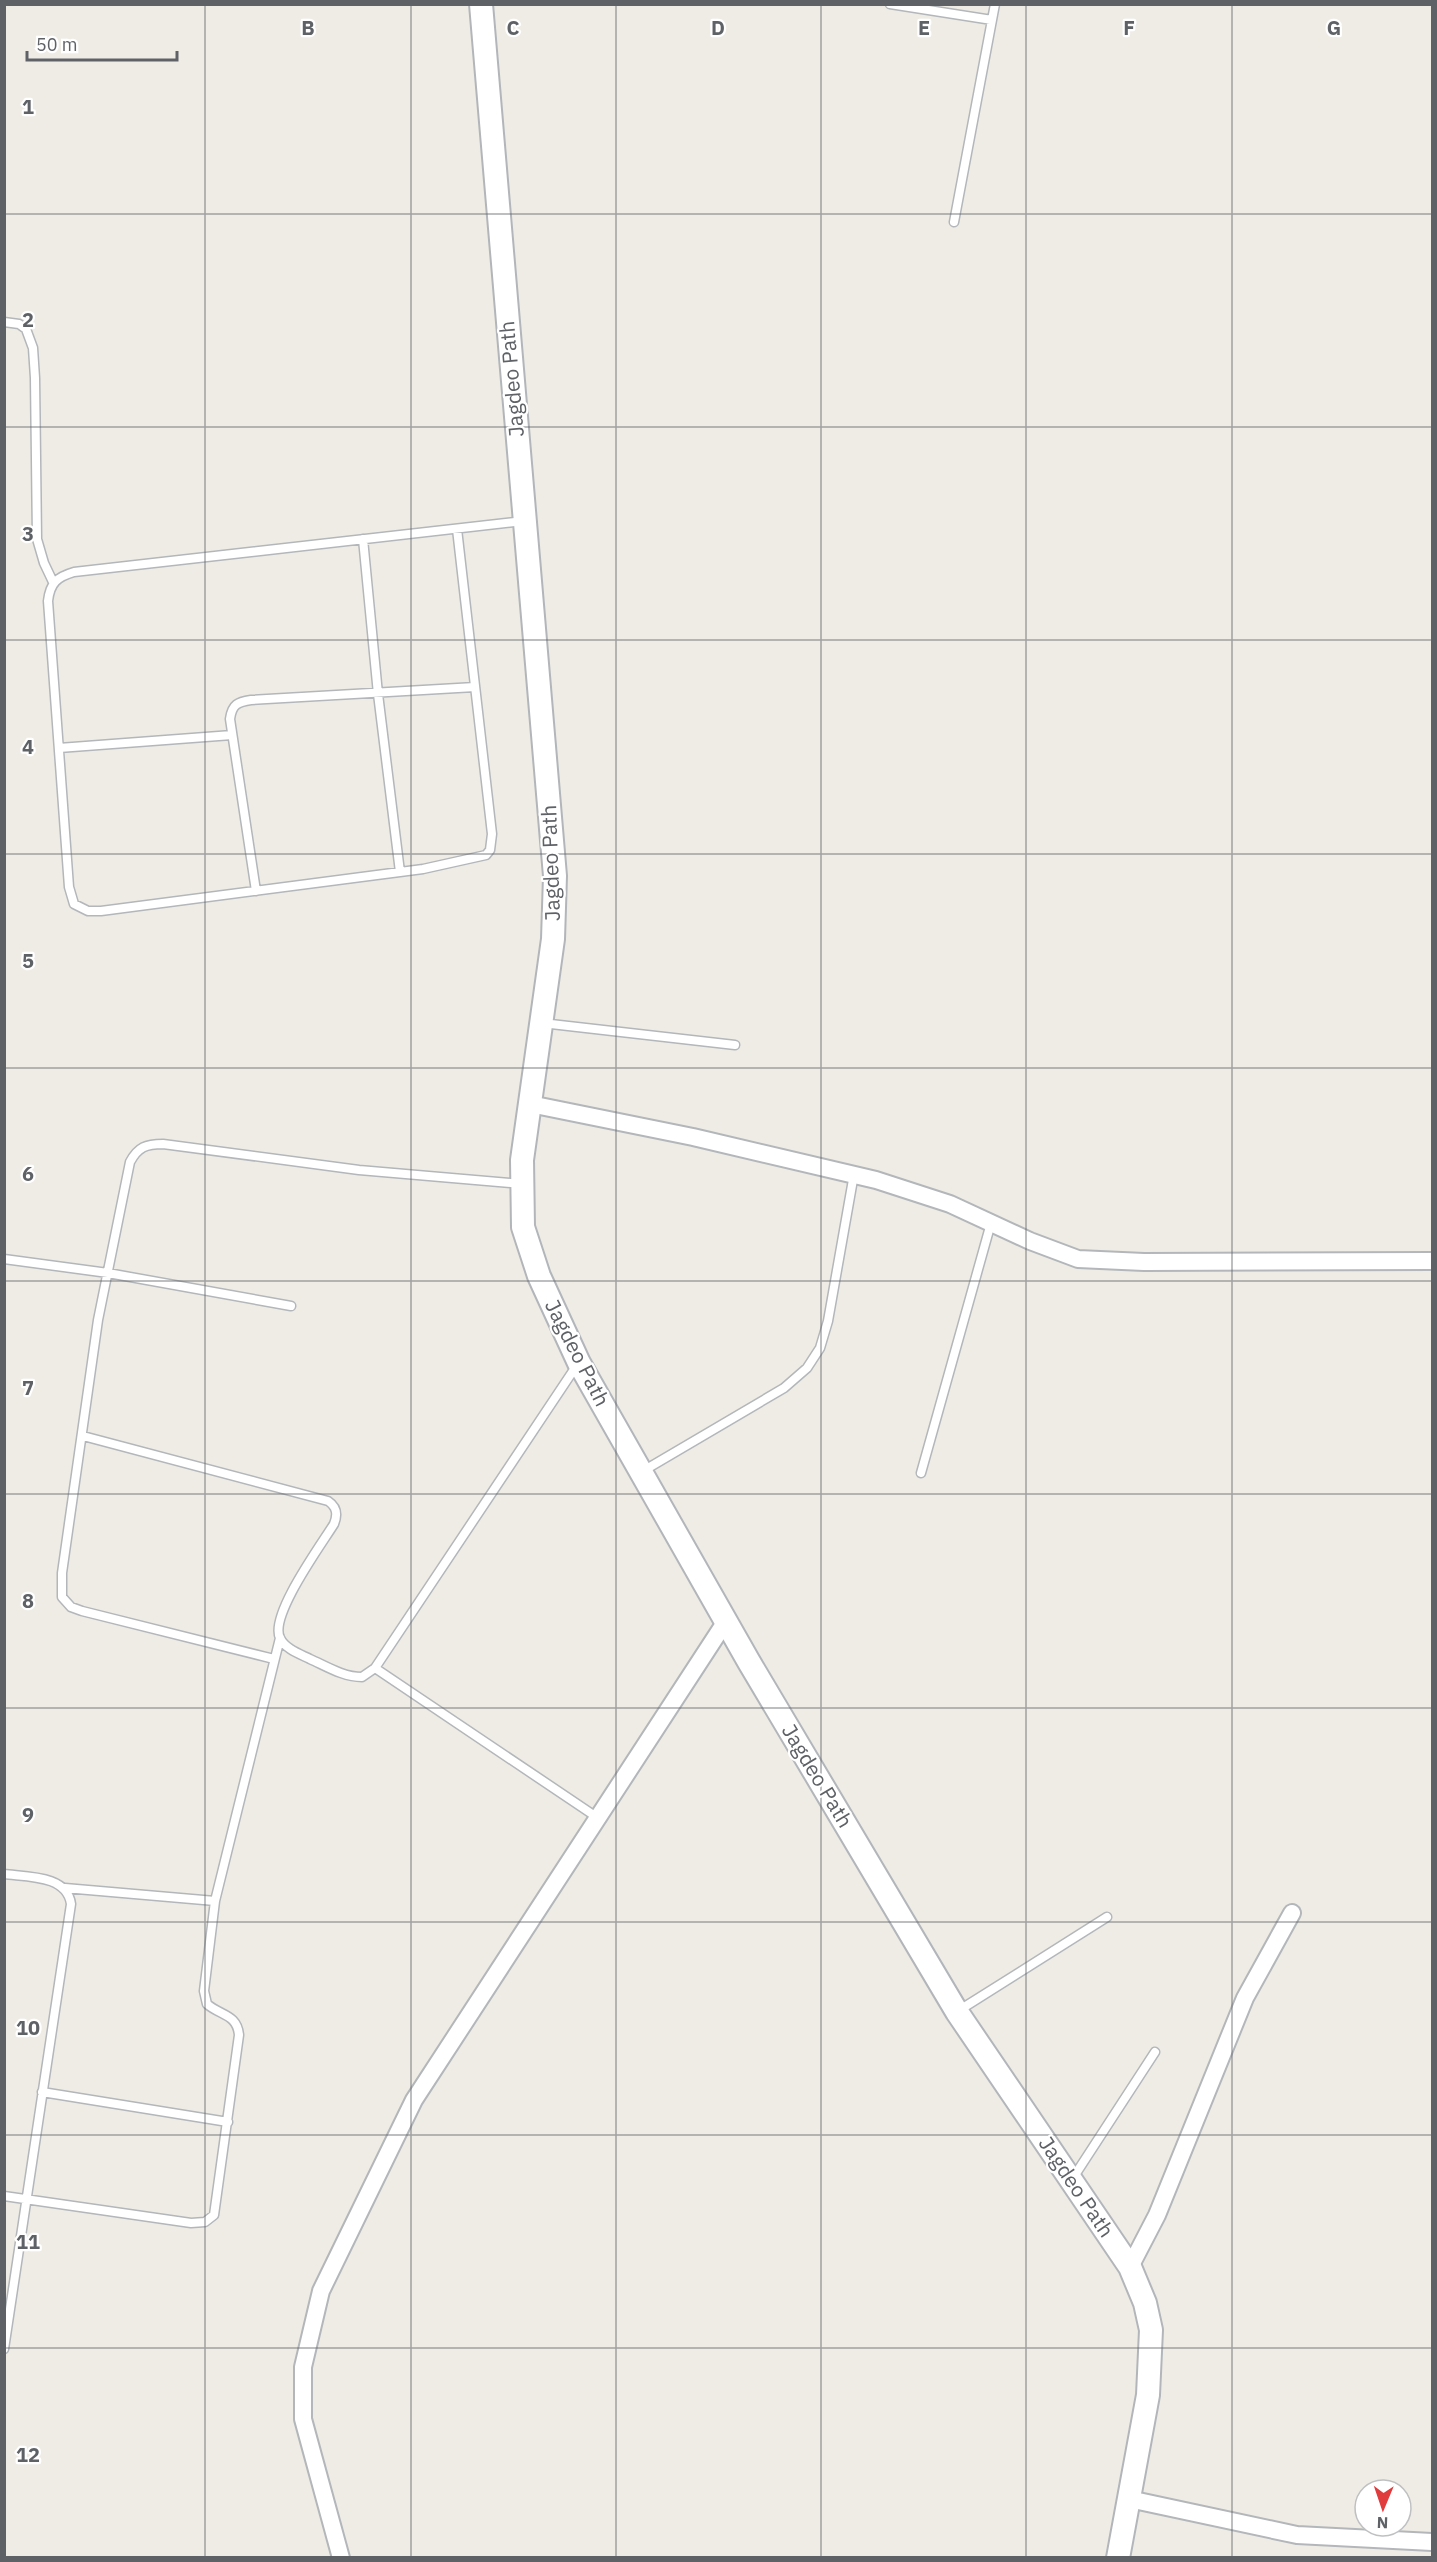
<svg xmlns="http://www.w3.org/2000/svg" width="1437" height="2562" viewBox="0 0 1437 2562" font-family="'IBM Plex Sans',sans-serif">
  <rect width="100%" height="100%" fill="#efece6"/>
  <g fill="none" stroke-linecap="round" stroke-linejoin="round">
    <g stroke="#b3b7ba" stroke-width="11">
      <path id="service" d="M890 4 992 20
        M954 222 995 4
        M4 322 19 324 26 329 33 348 35 378 37 539 44 563 53 582
        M457 529 492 834 490 850 486 855 423 869 101 911H88L74 904 69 887 48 601C50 583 57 577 74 572L524 521
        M363 539 378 694 400 872
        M59 748 232 735
        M256 891 230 719C232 704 238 702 251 700L475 687
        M542 1023 735 1045
        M4 1259 108 1273 291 1306
        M83 1436 328 1501C337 1507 338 1514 334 1524 321 1545 269 1616 280 1638 285 1649 300 1654 310 1659 326 1666 343 1677 362 1677L375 1668 577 1365
        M643 1471 784 1388 807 1368 820 1348 828 1321 854 1174
        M921 1473 991 1223
        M274 1659 82 1611 71 1607 62 1597V1573L98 1320 130 1162C138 1147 146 1144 163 1144L359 1170 522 1184
        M375 1668 598 1818
        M4 1874C28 1877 67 1875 71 1904L4 2349
        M65 1888 215 1901
        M958 2011 1107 1917
        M42 2092 228 2122
        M1073 2178 1155 2052
        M4 2196 191 2223 205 2222 214 2215 239 2035C237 2014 221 2016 207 2004L204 1991 215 1901 280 1638"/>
    </g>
    <g stroke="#b3b7ba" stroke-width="20">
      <path id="minor" d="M530 1104 693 1137 876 1180 950 1204 1030 1241 1078 1259 1144 1262 1432 1261
        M1130 2267 1157 2215 1245 1998 1292 1913
        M1129 2499 1297 2535 1432 2542
        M341 2558 303 2419V2367L321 2291 414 2100 726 1621"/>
    </g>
    <g stroke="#b2b6ba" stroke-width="26">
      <path id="secondary" d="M481 4 555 876 553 939 522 1160 523 1227 539 1276 579 1363 641 1472 749 1662 957 2012 1130 2267 1145 2303 1151 2330 1148 2395 1118 2558"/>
    </g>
    <use href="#service" stroke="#fff" stroke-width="8"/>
    <use href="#minor" stroke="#fff" stroke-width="16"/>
    <use href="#secondary" stroke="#fff" stroke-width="22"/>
  </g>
  <path fill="none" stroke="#5e6266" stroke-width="1.5" stroke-opacity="0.55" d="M205 4V2558M411 4V2558M616 4V2558M821 4V2558M1026 4V2558M1232 4V2558M4 214H1432M4 427H1432M4 640H1432M4 854H1432M4 1068H1432M4 1281H1432M4 1494H1432M4 1708H1432M4 1922H1432M4 2135H1432M4 2348H1432"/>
  <g text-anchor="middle" stroke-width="4.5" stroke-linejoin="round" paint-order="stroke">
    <g font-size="21" fill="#5e6266" stroke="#fff">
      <text transform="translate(512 379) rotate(-95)" y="7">Jagdeo Path</text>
      <text transform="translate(551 863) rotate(-92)" y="7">Jagdeo Path</text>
      <text transform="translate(577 1353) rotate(63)" y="7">Jagdeo Path</text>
      <text transform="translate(817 1776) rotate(59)" y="7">Jagdeo Path</text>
      <text transform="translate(1076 2187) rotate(56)" y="7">Jagdeo Path</text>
    </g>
  </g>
  <g font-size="20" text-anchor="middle" font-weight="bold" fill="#5e6266" stroke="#fff" stroke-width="4.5" stroke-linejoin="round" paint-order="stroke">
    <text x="308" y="35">B</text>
    <text x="513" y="35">C</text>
    <text x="718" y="35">D</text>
    <text x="924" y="35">E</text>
    <text x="1129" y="35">F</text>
    <text x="1334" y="35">G</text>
    <text x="28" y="114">1</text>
    <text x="28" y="327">2</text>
    <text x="28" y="541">3</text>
    <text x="28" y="754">4</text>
    <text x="28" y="968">5</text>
    <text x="28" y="1181">6</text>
    <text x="28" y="1395">7</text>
    <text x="28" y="1608">8</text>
    <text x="28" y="1822">9</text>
    <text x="28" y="2035">10</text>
    <text x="28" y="2249">11</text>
    <text x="28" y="2462">12</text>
  </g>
  <rect width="1437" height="2562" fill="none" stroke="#5e6266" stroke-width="12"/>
  <g transform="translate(1383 2508) rotate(182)"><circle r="28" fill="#ffffff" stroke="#bfc0c2" stroke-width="1.5"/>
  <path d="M0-4.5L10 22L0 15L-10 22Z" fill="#e03b3d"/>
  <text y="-9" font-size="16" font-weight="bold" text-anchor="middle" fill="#5e6266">N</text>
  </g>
  <path d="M27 51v9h150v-9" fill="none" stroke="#5e6266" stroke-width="3"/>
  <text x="36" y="51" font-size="18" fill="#5e6266" stroke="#ffffff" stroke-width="4.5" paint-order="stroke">50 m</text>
</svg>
